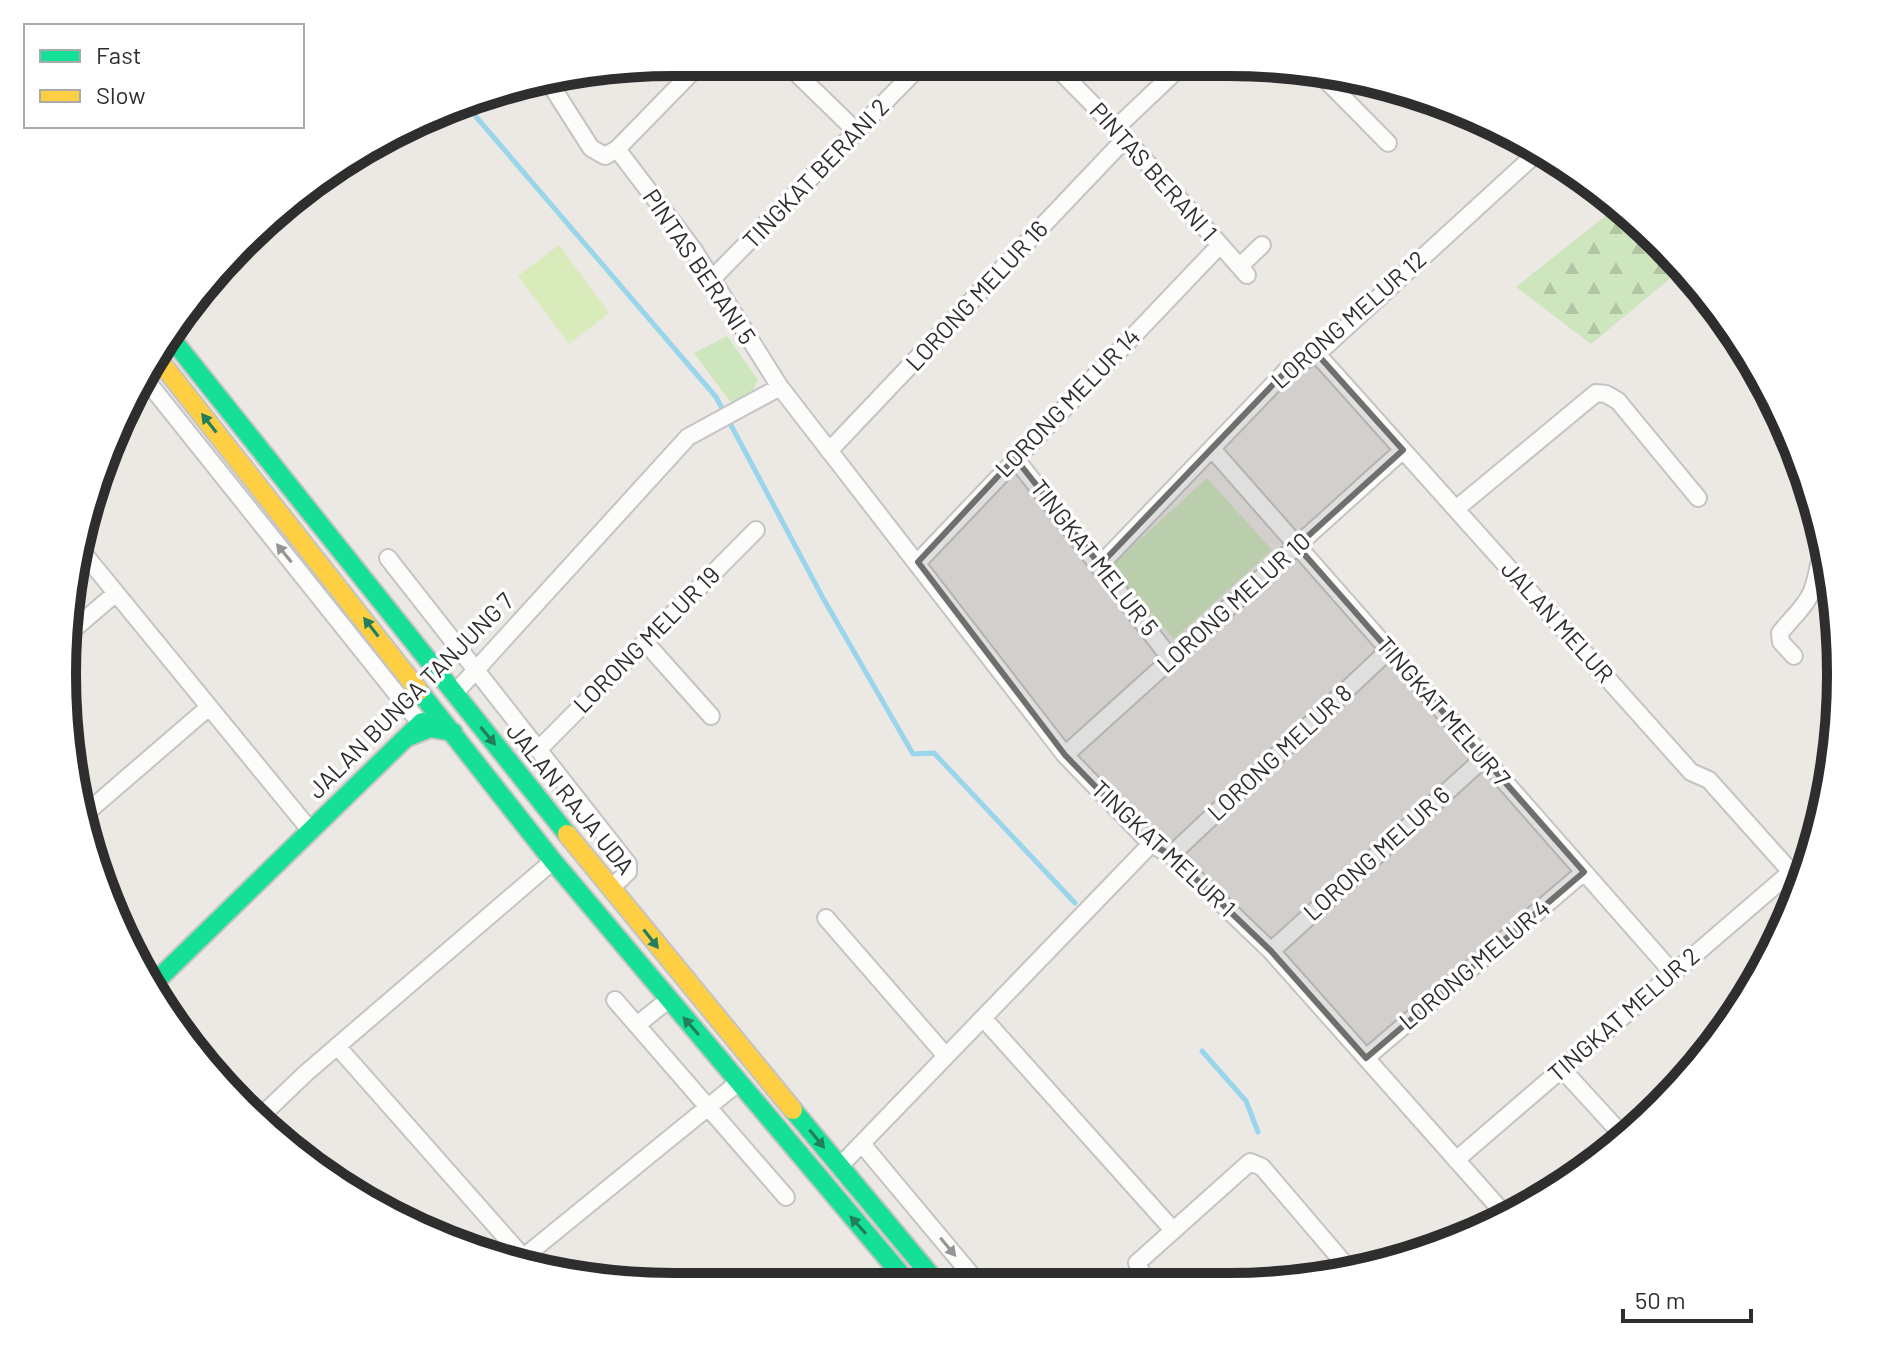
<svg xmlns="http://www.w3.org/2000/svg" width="1903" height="1349" viewBox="0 0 1903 1349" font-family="Barlow,sans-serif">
  <defs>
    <pattern id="forest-firs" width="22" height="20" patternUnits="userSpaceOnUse" patternTransform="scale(2)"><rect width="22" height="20" fill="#cee6be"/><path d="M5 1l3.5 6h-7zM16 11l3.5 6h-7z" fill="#b1c6a4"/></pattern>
  </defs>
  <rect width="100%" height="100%" fill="#ece8e4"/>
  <path fill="#cee6be" d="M727 336 758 380 753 390 732 404 694 353Z
    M1207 478 1272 550 1174 639 1110 567Z"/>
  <path fill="url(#forest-firs)" d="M1614 209 1684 267 1591 344 1516 287Z"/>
  <path fill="#d9eabb" d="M559 245 609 313 569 344 518 276Z"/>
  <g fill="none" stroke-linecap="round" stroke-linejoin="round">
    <path stroke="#99d6ec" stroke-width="5" d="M466 105 716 397 823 598 913 754 934 753 1075 903
      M1202 1051 1246 1101 1258 1132"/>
    <g stroke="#c5c4c5" stroke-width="20">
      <path id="street" d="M787 64 857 132
        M1058 69 1116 128 1247 275
        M1319 73 1388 143
        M547 79 591 148 605 156 617 149 702 62
        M1116 128 1176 71
        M617 149 693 249 780 387 1065 755 1151 844 1171 855 1271 951 1508 1218
        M1240 266 1262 245
        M711 280 920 66
        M1317 354 1691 772 1709 780 1801 883
        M146 380 420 723
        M1213 450 1673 973
        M829 451 1124 140
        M1015 458 1171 659
        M1456 509 1596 393 1606 394 1618 401 1698 498
        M80 549 310 830
        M388 558 628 864V872L611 888
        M918 562 1219 246
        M1100 565 1287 370 1317 354 1541 149
        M1816 581 1836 597
        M67 635 116 593
        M645 642 711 716
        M1794 656 1781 642 1780 633C1789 621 1802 610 1809 597 1818 583 1816 565 1825 548
        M454 694 688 437 780 387
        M538 750 756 530
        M1065 755 1403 450
        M85 814 209 707
        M1171 855 1389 650
        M826 918 946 1056
        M1271 951 1484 758
        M615 1000 786 1197
        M983 1018 1172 1229
        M637 1025 668 1000
        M337 1046 524 1258
        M1366 1058 1584 872
        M1562 1069 1626 1139
        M258 1119 306 1073 553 861
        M862 1144 979 1284
        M1456 1160 1792 871
        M839 1167 1151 844
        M514 1265 739 1082
        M1147 1283 1137 1263 1250 1162 1262 1167 1349 1269"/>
    </g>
    <g stroke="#c5c4c5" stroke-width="22">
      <path id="fast" d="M172 339 567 834
        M419 691 553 861 909 1284
        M408 737 430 728 453 732
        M152 985 422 722
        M793 1110 938 1284"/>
    </g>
    <g stroke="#c5c4c5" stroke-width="22">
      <path id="slow" d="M159 360 419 691
        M567 834 793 1110"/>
    </g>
    <use href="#street" stroke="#fcfcfb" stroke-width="16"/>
    <use href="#fast" stroke="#16e098" stroke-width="18"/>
    <use href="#slow" stroke="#ffcf43" stroke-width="18"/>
  </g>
  <defs><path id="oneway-solid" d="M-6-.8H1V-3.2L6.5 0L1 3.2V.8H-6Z" transform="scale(2)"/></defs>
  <g fill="#237e5e">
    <use href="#oneway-solid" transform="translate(209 423) rotate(-128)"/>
    <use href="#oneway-solid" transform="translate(371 627) rotate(-128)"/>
    <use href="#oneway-solid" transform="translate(488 736) rotate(51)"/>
    <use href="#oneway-solid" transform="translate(651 939) rotate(52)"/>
    <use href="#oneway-solid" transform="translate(691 1026) rotate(-131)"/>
    <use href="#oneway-solid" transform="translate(817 1139) rotate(51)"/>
    <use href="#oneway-solid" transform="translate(858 1225) rotate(-132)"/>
  </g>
  <g fill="#959594">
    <use href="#oneway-solid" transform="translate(284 553) rotate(-129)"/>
    <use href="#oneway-solid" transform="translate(948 1247) rotate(50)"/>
  </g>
  <path fill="#706f6e" fill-opacity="0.2" stroke="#706f6e" stroke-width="6" stroke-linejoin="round" d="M1317 354 1403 450 1297 546 1584 872 1366 1058 1271 951 1171 855 1151 844 1065 755 918 562 1015 458 1100 565 1287 370Z"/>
  <g text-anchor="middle" stroke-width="7" stroke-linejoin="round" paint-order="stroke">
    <g font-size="24" fill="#2e2e2e" stroke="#fff">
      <text transform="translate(1153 172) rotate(48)" y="8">PINTAS BERANI 1</text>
      <text transform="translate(816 174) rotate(-46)" y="8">TINGKAT BERANI 2</text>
      <text transform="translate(699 267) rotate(56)" y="8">PINTAS BERANI 5</text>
      <text transform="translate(977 296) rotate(-47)" y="8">LORONG MELUR 16</text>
      <text transform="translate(1349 320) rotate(-41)" y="8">LORONG MELUR 12</text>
      <text transform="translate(1068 403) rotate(-46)" y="8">LORONG MELUR 14</text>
      <text transform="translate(1094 558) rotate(52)" y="8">TINGKAT MELUR 5</text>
      <text transform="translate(1234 603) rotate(-42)" y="8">LORONG MELUR 10</text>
      <text transform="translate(1557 622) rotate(48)" y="8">JALAN MELUR</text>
      <text transform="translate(647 640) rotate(-45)" y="8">LORONG MELUR 19</text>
      <text transform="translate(411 696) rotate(-45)" y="8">JALAN BUNGA TANJUNG 7</text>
      <text transform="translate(1443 712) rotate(49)" y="8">TINGKAT MELUR 7</text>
      <text transform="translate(1280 753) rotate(-43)" y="8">LORONG MELUR 8</text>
      <text transform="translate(570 799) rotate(51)" y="8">JALAN RAJA UDA</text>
      <text transform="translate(1163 849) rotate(43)" y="8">TINGKAT MELUR 1</text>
      <text transform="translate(1377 854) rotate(-42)" y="8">LORONG MELUR 6</text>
      <text transform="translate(1475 965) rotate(-40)" y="8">LORONG MELUR 4</text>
      <text transform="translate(1624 1015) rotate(-41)" y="8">TINGKAT MELUR 2</text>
    </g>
  </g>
  <path d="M0 0H1903V1349H0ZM674 76H1229A598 598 0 0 1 1827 674V675A598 598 0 0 1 1229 1273H674A598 598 0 0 1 76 675V674A598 598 0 0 1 674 76Z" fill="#fff" fill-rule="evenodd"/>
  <path fill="none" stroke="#2e2e2e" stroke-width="10" d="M674 76H1229A598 598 0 0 1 1827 674V675A598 598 0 0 1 1229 1273H674A598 598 0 0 1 76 675V674A598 598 0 0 1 674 76Z"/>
  <rect x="24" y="24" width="280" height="104" fill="#ffffff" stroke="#ababab" stroke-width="2"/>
  <rect x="40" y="50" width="40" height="12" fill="#16e098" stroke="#ababab" stroke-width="2"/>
  <text x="96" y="64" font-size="24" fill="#2e2e2e">Fast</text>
  <rect x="40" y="90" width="40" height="12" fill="#ffcf43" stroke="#ababab" stroke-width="2"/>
  <text x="96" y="104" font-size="24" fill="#2e2e2e">Slow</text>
  <path d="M1623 1309v12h128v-12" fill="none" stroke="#2e2e2e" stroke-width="4"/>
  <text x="1635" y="1309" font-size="24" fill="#2e2e2e" stroke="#ffffff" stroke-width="6" paint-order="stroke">50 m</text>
</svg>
